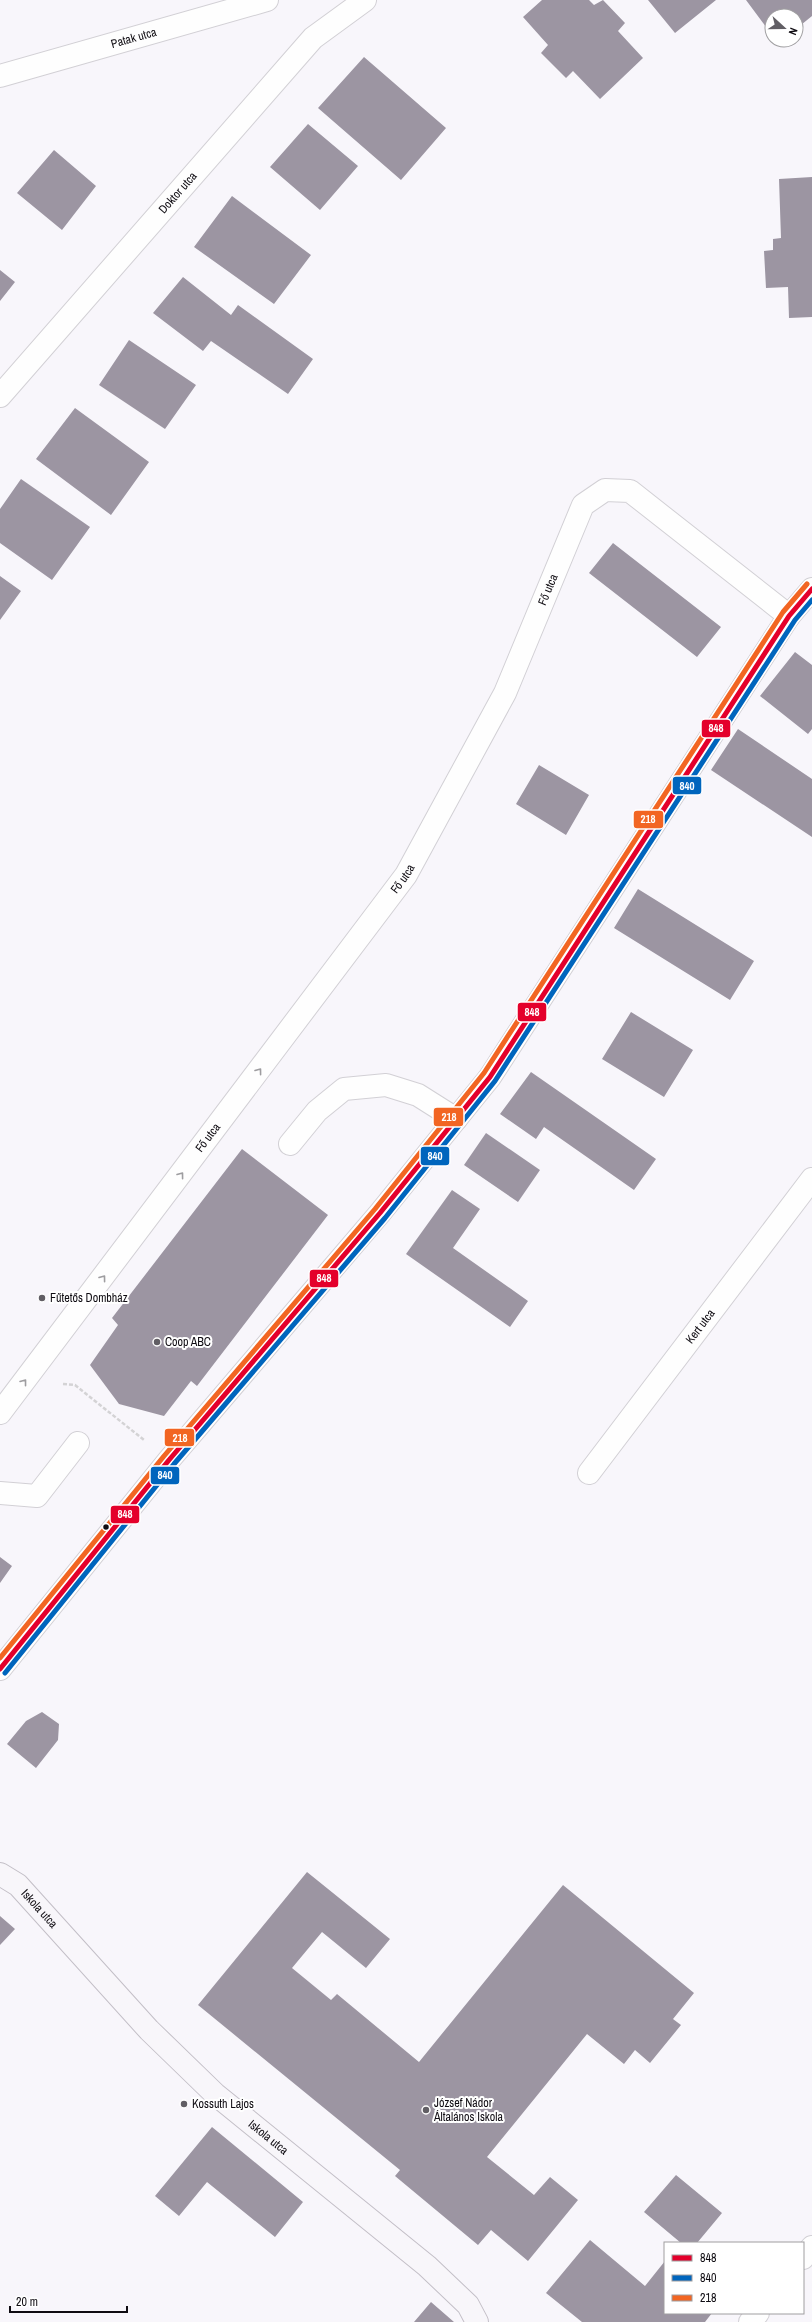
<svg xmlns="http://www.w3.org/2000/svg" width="812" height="2322" viewBox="0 0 812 2322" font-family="'Archivo Narrow',sans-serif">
  <rect width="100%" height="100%" fill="#f8f6fb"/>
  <path fill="#9c95a2" d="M542 0H589L594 5 603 0 625 23 618 31 643 58 600 99 573 71 566 78 541 53 548 45 523 17Z
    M648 0H716L675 33Z
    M746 0H812V16L796 29V16H772V35Z
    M364 57 446 128 401 180 318 108Z
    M308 124 358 166 320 210 270 167Z
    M54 150 96 186 62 230 17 193Z
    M812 177V317L789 318 788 287 766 288 764 251 773 250V239L781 238 779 179Z
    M232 196 311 255 274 304 194 247Z
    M0 270 15 282 0 301Z
    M183 277 231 315 238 305 313 359 288 394 211 341 203 351 153 313Z
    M129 340 196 385 165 429 99 385Z
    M75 408 149 462 111 515 36 459Z
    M21 479 90 527 52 580 0 543V509Z
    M613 543 721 627 697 657 589 573Z
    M0 576 21 591 0 620Z
    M795 652 812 665V729L808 734 760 696Z
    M738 729 812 779V837L711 770Z
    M539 765 589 795 566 835 516 804Z
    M638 889 754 961 730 1000 614 928Z
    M631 1012 693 1050 664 1097 602 1059Z
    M531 1072 656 1159 634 1190 544 1127 536 1139 500 1114Z
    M486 1133 540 1170 518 1202 464 1165Z
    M242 1149 328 1215 197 1386 191 1381 164 1416 119 1404 90 1365 118 1325 112 1318Z
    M452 1190 480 1209 453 1248 528 1301 510 1327 406 1254Z
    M0 1557 12 1566 0 1583Z
    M42 1712 59 1724 58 1740 36 1768 7 1744 26 1721Z
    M307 1872 390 1939 366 1968 322 1932 292 1968 331 2000 337 1994 419 2062 563 1885 694 1993 673 2019 681 2025 650 2063 635 2050 624 2064 587 2034 487 2157 534 2195 550 2177 578 2200 528 2261 491 2230 478 2245 395 2176 400 2170 198 2005Z
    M0 1916 15 1929 0 1945Z
    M212 2127 303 2202 275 2237 207 2182 179 2216 155 2196Z
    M676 2175 722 2213 697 2243H681L644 2212Z
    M590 2240 645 2286 665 2261V2313H712L705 2322H582L546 2293Z
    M431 2302 454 2322H414Z"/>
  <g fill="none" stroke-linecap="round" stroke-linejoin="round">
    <g stroke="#d2d0d5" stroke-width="24">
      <g id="minor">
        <path id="s1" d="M0 76 267 0"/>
        <path id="s2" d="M0 396 313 38 365 0"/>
        <path d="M290 1144 317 1111 344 1089 386 1085 418 1095 456 1119"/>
        <path id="s3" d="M0 1413 406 875 505 693 583 505 605 490 630 491 789 616"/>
        <path id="s4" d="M589 1473 812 1179"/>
        <path d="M0 1493 37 1496 78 1443"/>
        <path d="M0 1669 169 1460 380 1213 490 1077 789 616 812 589"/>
        <path d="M803 2258 812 2247"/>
        <path d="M750 2322 758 2313"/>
      </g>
    </g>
    <g stroke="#c3bfc7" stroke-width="24">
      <g id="major">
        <path id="s5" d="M0 1874 18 1885 149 2030 215 2094 427 2266 468 2305 477 2322"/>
      </g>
    </g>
    <path stroke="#d4d3d5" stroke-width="2.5" stroke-dasharray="4 2" stroke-linecap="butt" d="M63 1384 75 1385 144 1440"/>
    <use href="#minor" stroke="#fefefe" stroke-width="22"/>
    <use href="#major" stroke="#f8f6fa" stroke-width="22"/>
    <g stroke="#fff" stroke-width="8">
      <path id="bus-1" d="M0 1669 169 1460 380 1213 490 1077 789 616 812 589"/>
    </g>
    <g stroke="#fff" stroke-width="8">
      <path id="bus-2" d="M5 1673 174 1464 385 1218 495 1081 795 620 812 600"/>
    </g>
    <g stroke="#fff" stroke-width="8">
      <path id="bus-3" d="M0 1658 164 1456 375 1209 484 1073 783 612 807 584"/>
    </g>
    <use href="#bus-1" stroke="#e4002b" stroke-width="5"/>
    <use href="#bus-2" stroke="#0065bd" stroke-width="5"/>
    <use href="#bus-3" stroke="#f26522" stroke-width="5"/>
  </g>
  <defs><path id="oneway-chevron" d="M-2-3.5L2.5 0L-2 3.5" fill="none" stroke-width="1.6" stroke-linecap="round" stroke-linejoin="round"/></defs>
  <g stroke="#9e9da0">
    <use href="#oneway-chevron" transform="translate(259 1071) rotate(-53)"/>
    <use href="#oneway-chevron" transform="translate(181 1175) rotate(-53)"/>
    <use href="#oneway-chevron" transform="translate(103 1278) rotate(-53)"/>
    <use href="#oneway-chevron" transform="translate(24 1382) rotate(-52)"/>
  </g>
  <g fill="#615e64" stroke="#fff" stroke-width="1.5">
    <circle cx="42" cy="1298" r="4"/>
    <circle cx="157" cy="1342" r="4"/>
    <circle cx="184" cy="2104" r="4"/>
    <circle cx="426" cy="2110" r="4"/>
  </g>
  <circle fill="#0f0c12" stroke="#fff" stroke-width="1.5" cx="106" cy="1527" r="3.5"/>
  <g text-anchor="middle" stroke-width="4" stroke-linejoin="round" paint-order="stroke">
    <g font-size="12" fill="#0f0c12" stroke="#fff">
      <text dy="4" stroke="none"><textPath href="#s1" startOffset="139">Patak utca</textPath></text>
      <text dy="4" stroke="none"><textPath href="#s2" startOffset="270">Doktor utca</textPath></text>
      <text dy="4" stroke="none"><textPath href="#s3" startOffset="993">Fő utca</textPath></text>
      <text dy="4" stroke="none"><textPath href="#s3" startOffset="669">Fő utca</textPath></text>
      <text dy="4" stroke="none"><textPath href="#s3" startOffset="345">Fő utca</textPath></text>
      <text dy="4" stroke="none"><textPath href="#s4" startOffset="184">Kert utca</textPath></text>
      <text dy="4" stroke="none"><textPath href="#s5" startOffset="53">Iskola utca</textPath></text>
      <text dy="4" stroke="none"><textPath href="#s5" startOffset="377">Iskola utca</textPath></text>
    </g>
    <g font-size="12" fill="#0f0c12" stroke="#fff" text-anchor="start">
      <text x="50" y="1302">Fűtetős Dombház</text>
      <text x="165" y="1346">Coop ABC</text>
      <text x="434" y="2107">József Nádor<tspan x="434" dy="14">Általános Iskola</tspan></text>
      <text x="192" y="2108">Kossuth Lajos</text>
    </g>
  </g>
  <g stroke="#fff" stroke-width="1.5">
    <rect x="701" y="719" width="30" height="19" rx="4" fill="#e4002b"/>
    <rect x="672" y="776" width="30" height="19" rx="4" fill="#0065bd"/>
    <rect x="633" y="810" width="31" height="19" rx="4" fill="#f26522"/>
    <rect x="517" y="1002" width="30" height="20" rx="4" fill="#e4002b"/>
    <rect x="433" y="1107" width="31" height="20" rx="4" fill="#f26522"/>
    <rect x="420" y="1146" width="30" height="20" rx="4" fill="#0065bd"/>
    <rect x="309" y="1269" width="30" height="19" rx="4" fill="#e4002b"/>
    <rect x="164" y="1428" width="31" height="19" rx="4" fill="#f26522"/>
    <rect x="150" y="1466" width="30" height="19" rx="4" fill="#0065bd"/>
    <rect x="110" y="1505" width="30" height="19" rx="4" fill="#e4002b"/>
  </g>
  <g font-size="11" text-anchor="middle" font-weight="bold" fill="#fff">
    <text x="716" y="732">848</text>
    <text x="687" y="790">840</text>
    <text x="648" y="823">218</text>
    <text x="532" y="1016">848</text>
    <text x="449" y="1121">218</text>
    <text x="435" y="1160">840</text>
    <text x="324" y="1282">848</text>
    <text x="180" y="1442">218</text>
    <text x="165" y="1479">840</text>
    <text x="125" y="1518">848</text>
  </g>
  <rect x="664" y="2242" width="140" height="72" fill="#ffffff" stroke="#9f9ea0"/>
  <rect x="672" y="2255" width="20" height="6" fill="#e4002b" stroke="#9f9ea0"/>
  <text x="700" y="2262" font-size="12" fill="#0f0c12">848</text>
  <rect x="672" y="2275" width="20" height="6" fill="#0065bd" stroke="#9f9ea0"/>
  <text x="700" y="2282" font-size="12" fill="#0f0c12">840</text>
  <rect x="672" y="2295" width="20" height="6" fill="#f26522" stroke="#9f9ea0"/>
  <text x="700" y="2302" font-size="12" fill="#0f0c12">218</text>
  <g transform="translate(784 28) rotate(111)"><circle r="19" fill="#ffffff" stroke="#9f9ea0"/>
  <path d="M0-3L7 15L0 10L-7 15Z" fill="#615e64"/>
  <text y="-6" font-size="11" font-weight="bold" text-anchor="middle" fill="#0f0c12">N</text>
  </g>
  <path d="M10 2306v6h117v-6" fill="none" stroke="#0f0c12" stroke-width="2"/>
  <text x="16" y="2306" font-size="12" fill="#0f0c12" stroke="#ffffff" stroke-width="3" paint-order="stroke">20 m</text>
</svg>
